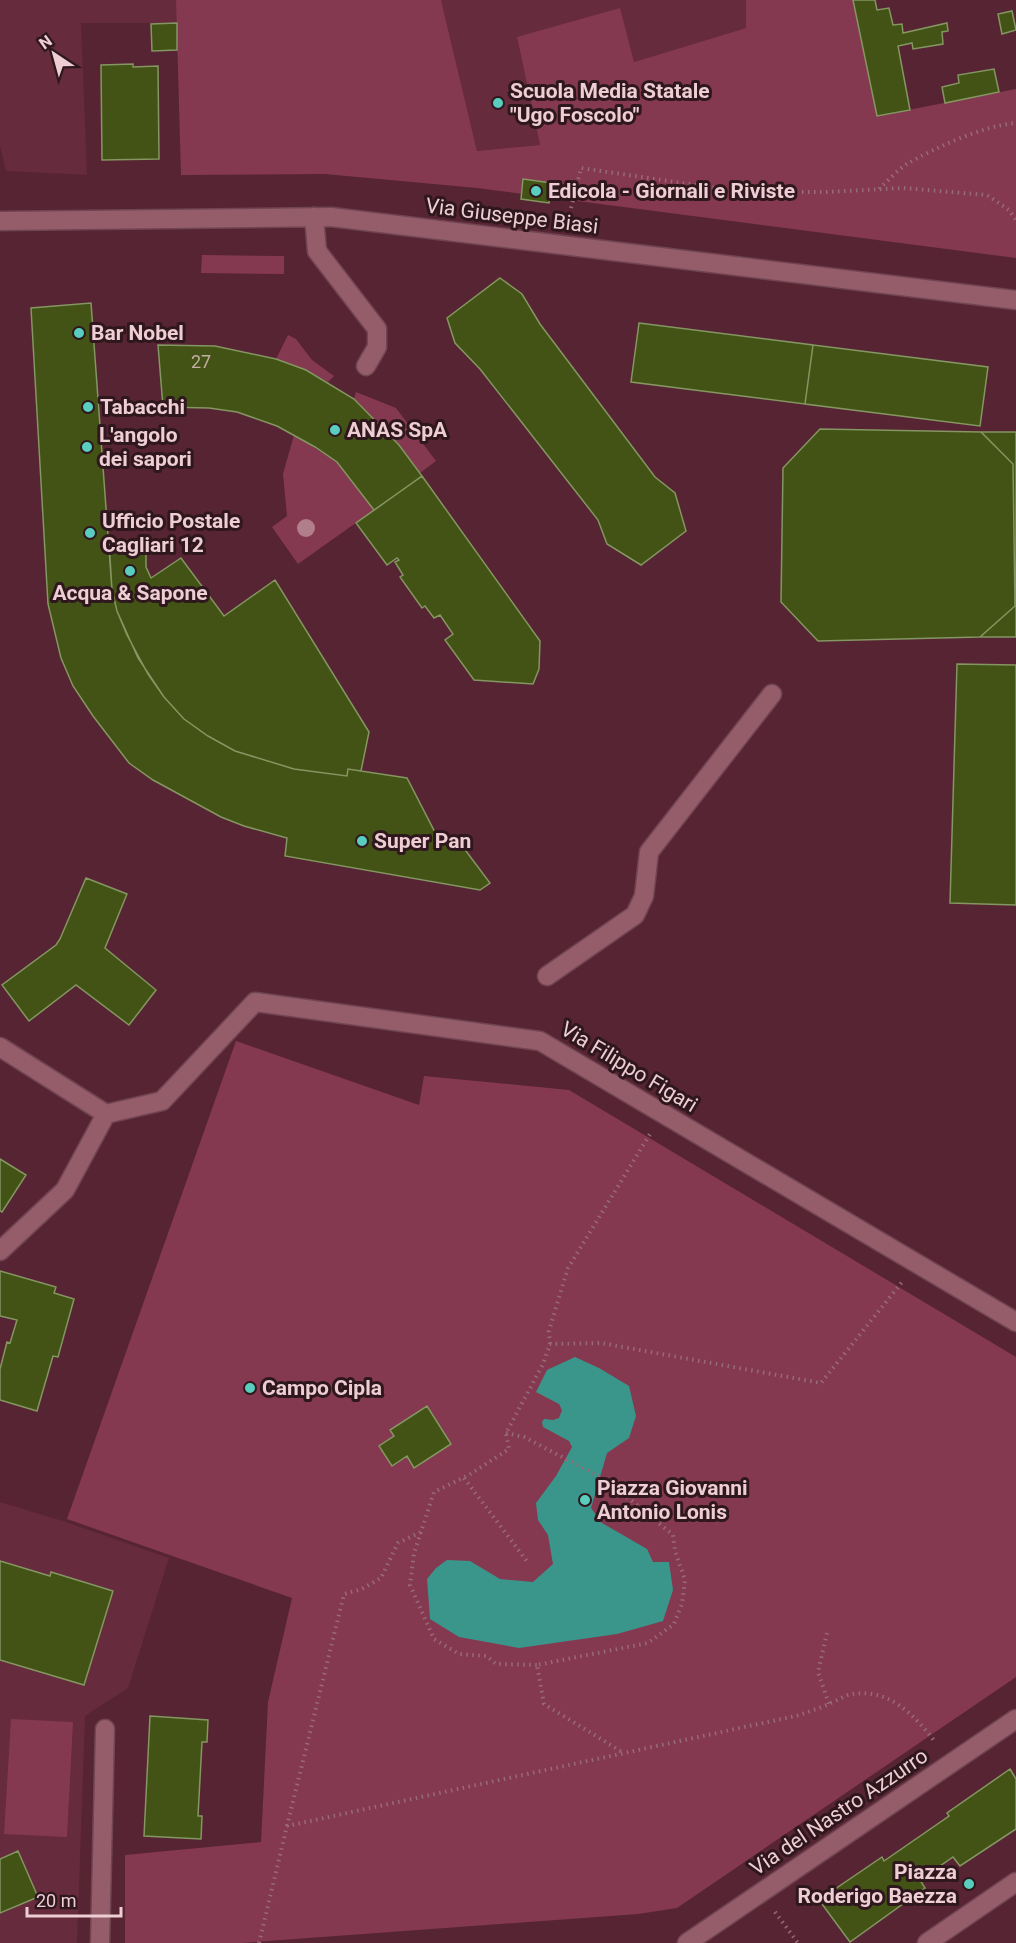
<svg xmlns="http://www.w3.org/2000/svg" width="1016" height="1943" viewBox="0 0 1016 1943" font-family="Roboto,sans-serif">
  <rect width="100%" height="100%" fill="#572433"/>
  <path fill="#662b3c" d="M0 0H176L177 23H81L87 175 6 171 0 146Z
    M441 0H746V28L634 62 517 37 540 145 477 151Z
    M0 1502 63 1521 169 1558 128 1688 85 1716 77 1943H0Z"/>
  <path fill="#853950" d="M176 0H441L477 151 540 145 517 37 620 8 634 62 746 28V0H853L877 116 1016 89V258L477 188 325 174 181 175Z
    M202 255 284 256V274L201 273Z
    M288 335 296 339 312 360 334 376 328 382 306 370 276 359Z
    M356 392 396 408 436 461 420 473 399 445 354 399Z
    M294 435 337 462 374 510 298 564 272 527 287 516 283 474Z
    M236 1041 419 1105 424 1076 569 1090 1016 1357V1677L677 1908 638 1914 241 1943H125V1855L261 1842 268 1702 292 1598 67 1519Z
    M11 1719 73 1722 67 1837 4 1834Z"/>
  <path fill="#3a968b" d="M575 1357 599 1368 629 1386 636 1416 629 1438 607 1453 591 1508 602 1523 647 1549 653 1562H669L673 1590 663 1621 617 1634 519 1648 459 1637 430 1619 427 1579 436 1568 447 1560 470 1561 500 1579 533 1582 553 1564 548 1535 538 1520 536 1503 556 1476 572 1447 569 1441 543 1427 542 1422 544 1419 553 1420 559 1418 562 1410 559 1404 536 1392 547 1370Z"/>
  <path fill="#425315" stroke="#849661" stroke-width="1.5" d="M853 0H875L877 10 889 8 893 25 902 24 903 33 947 23 948 31 942 32 943 44 913 49 912 43 898 46 910 110 877 116Z
    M1012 11 1016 30 1002 34 998 14Z
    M177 23V50L152 51 151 24Z
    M133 64V67L158 66 159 159 102 160 101 65Z
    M994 69 999 92 945 103 942 87 959 83 958 75Z
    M523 179 551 183 549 203 521 199Z
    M500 278 522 294 540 324 655 477 675 493 686 531 641 565 607 544 598 520 480 369 455 343 447 318Z
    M91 303 112 590 117 611 127 635 148 674 164 697 184 719 208 736 235 751 294 769 347 776 348 769 407 778 438 838 460 843 490 883 480 890 285 856 287 838 244 826 221 817 153 780 129 763 93 716 73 686 61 658 48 604 31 308Z
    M639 323 813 345 805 404 631 382Z
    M158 345 215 346 276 359 306 370 354 399 399 445 422 476 374 510 337 462 315 447 277 426 237 412 209 408 163 407Z
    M813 345 988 367 980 426 805 404Z
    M820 429 981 432 1013 464 1015 606 980 637 818 641 781 602 783 468Z
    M981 432H1016V637H980L1015 606 1013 464Z
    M422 476 540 641 539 669 533 684 474 680 445 640 453 634 440 615 434 618 425 606 422 608 400 577 403 575 395 562 399 560 397 558 387 565 356 523Z
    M146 539V567L151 578 181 558 224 616 275 580 369 732 361 771 348 769 347 776 294 769 235 751 208 736 184 719 164 697 138 658 117 611 112 590 109 542Z
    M957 664 1016 665V905L950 903Z
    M86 878 127 894 105 948 156 990 129 1025 76 985 29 1021 2 985 56 945 60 939Z
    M0 1159 26 1175 2 1212 0 1211Z
    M0 1271 56 1287 54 1293 74 1299 58 1357 53 1356 37 1411 0 1400V1369L7 1342 10 1343 17 1320 0 1316Z
    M427 1406 451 1444 414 1468 407 1456 392 1466 379 1446 394 1436 390 1430Z
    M0 1561 50 1576 51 1572 113 1591 84 1685 0 1660Z
    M150 1716 208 1720 207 1742H202L198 1816H202L201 1839 144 1836Z
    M1010 1769 1016 1779V1829L960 1866 953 1857 920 1880 925 1888 850 1942 819 1900 882 1857 884 1861 949 1816 947 1813Z
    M18 1851 38 1897 0 1913V1859Z"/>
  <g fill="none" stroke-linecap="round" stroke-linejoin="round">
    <g stroke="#704452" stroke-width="21">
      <path id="minor" d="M314 217 317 251 377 329V347L366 366
        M0 221 331 217 1016 300
        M547 976 635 915 644 896 649 852 772 694
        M0 1047 106 1114
        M106 1114 162 1101 255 1002 540 1041 1016 1322
        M0 1251 65 1190 106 1114
        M100 1943 105 1729
        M687 1943 1016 1719
        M927 1943 1016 1882"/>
    </g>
    <path stroke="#976b77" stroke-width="4" stroke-dasharray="1.5 4.5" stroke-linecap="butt" d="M879 189C888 181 897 170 907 164 936 147 983 126 1016 123
      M571 208 581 168 742 192H826L903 188 987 195 1009 210 1016 220
      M550 1344 549 1331 568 1268 650 1134
      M506 1433 524 1437 608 1481 673 1535 675 1551 685 1580 682 1604 674 1624 648 1643 537 1665 544 1704 622 1752
      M464 1478 529 1564
      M421 1532 414 1553 410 1585 434 1639 459 1654 487 1656 496 1664 537 1665
      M827 1633 818 1672 829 1704
      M287 1826 344 1594 362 1589 381 1578 398 1543 421 1532 434 1492 469 1475 509 1449 506 1433 543 1364 550 1344 601 1343 821 1383 902 1282
      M775 1912 798 1943
      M259 1943 287 1826 800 1715C810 1711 821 1708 831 1703 837 1701 845 1695 852 1694 890 1688 915 1716 936 1743"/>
    <use href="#minor" stroke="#955c6a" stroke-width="18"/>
  </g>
  <circle fill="#b07f8b" cx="306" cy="528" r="9"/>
  <g fill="#59cebf" stroke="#2e171d" stroke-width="2">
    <circle cx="498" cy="103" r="6"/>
    <circle cx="536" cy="191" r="6"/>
    <circle cx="79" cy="333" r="6"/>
    <circle cx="88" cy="407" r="6"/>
    <circle cx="335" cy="430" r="6"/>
    <circle cx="87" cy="447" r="6"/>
    <circle cx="90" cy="533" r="6"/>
    <circle cx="130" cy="571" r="6"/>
    <circle cx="362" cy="841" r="6"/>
    <circle cx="250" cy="1388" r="6"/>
    <circle cx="585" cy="1500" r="6"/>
    <circle cx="969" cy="1884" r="6"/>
  </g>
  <g text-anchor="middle" stroke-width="6" stroke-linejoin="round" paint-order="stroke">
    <g font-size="18" fill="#c3aea4">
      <text x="201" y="368">27</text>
    </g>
    <g font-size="21" font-weight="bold" fill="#eecdd4" stroke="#2e171d" text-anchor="start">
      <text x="510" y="98">Scuola Media Statale<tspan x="510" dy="24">"Ugo Foscolo"</tspan></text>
      <text x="548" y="198">Edicola - Giornali e Riviste</text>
      <text x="91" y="340">Bar Nobel</text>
      <text x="100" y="414">Tabacchi</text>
      <text x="347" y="437">ANAS SpA</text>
      <text x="99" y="442">L'angolo<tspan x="99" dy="24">dei sapori</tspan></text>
      <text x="102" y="528">Ufficio Postale<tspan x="102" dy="24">Cagliari 12</tspan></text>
      <text x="130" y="600" text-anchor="middle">Acqua &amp; Sapone</text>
      <text x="374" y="848">Super Pan</text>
      <text x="262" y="1395">Campo Cipla</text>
      <text x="597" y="1495">Piazza Giovanni<tspan x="597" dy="24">Antonio Lonis</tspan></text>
      <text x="957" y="1879" text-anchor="end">Piazza<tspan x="957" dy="24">Roderigo Baezza</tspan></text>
    </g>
    <g font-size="21" fill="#eecdd4" stroke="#2e171d">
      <text transform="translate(512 216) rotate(7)" y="7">Via Giuseppe Biasi</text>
      <text transform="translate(629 1067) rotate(31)" y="7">Via Filippo Figari</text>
      <text transform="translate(839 1812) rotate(-34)" y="7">Via del Nastro Azzurro</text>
    </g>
  </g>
  <g transform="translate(54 54) rotate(324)" stroke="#2e171d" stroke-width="4.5" paint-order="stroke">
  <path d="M0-4.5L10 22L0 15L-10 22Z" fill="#eecdd4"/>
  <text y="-9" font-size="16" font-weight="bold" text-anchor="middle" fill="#eecdd4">N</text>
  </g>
  <path d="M27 1907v9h94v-9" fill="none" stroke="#eecdd4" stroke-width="3"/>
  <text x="36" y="1907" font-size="18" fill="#eecdd4" stroke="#2e171d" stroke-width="4.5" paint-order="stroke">20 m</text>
</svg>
